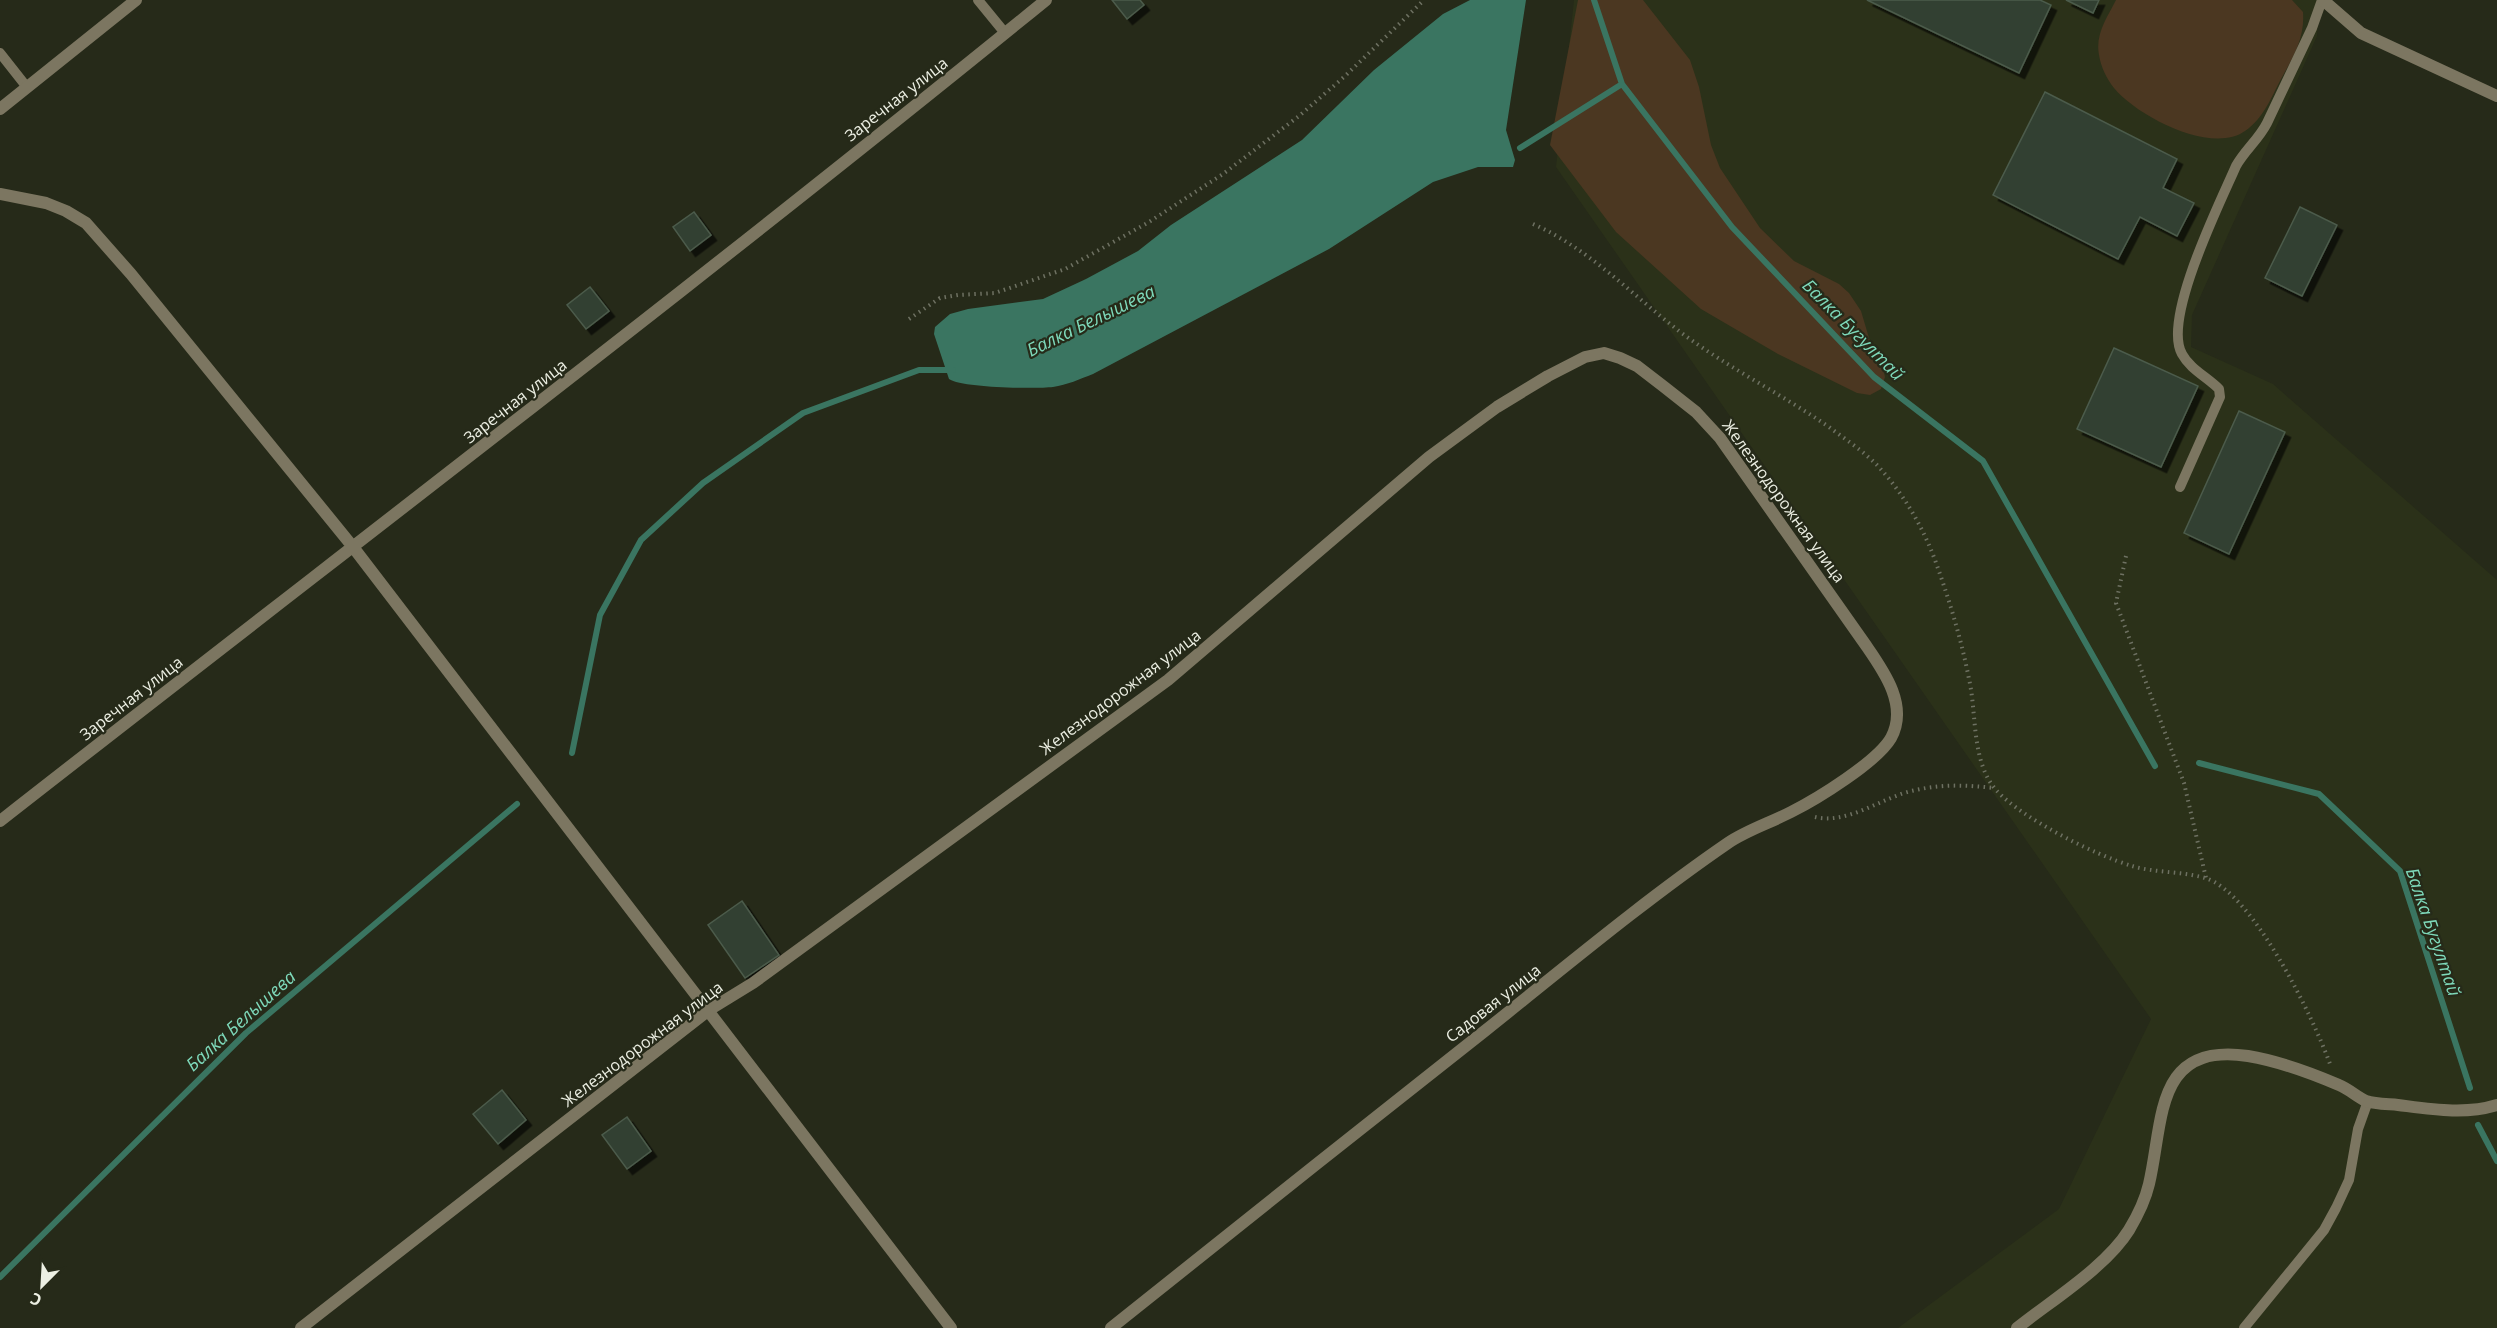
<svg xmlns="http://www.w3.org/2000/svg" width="2497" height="1328" viewBox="0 0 2497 1328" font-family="'Open Sans',sans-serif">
  <defs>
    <filter id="shadow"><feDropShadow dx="5.5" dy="5.5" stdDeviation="0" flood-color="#0009"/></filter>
  </defs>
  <rect width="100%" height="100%" fill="#262a19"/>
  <path fill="#2b3119" d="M1574 0H2319L2317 36 2192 315 2191 347 2273 384 2497 580V1328H1898L2059 1209 2151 1019 1556 167Z"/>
  <path fill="#4b3721" d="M1578 0H1643L1690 60 1699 87 1711 145 1720 168 1760 228 1794 261 1839 284 1849 293 1861 311 1872 348 1883 368 1885 377 1881 389 1870 395 1857 393 1778 354 1701 309 1616 232 1550 145Z
    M2116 0H2292L2303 12C2305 38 2293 57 2281 79 2271 98 2263 119 2245 131 2211 155 2137 116 2114 88 2106 78 2101 67 2099 55 2095 34 2107 18 2116 0Z"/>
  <path fill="#3a7561" d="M1470 0H1526L1506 130 1515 160 1513 167H1478L1433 182 1329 249 1093 374C1080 379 1067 385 1053 387 1035 389 962 388 949 379L934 334 935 327 950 314 968 309 1043 299 1086 279 1138 251 1171 225 1302 140 1374 70 1443 14Z"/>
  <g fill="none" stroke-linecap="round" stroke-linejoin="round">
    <path stroke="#3a7561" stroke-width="6" d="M1594 0 1622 84 1732 227 1874 377 1983 461 2155 766
      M1520 148 1622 84
      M572 753 600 615 641 540 703 483 803 413 919 370H953
      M2199 763 2319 794 2400 871 2470 1088
      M2478 1125 2497 1161
      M0 1277 246 1033 517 804"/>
  </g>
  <path fill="#324032" stroke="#4c5b4b" stroke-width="1.5" filter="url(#shadow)" d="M1112 0H1140L1144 5 1127 19Z
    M1867 0H2040L2051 5 2019 73Z
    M2066 0H2099L2093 13Z
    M2045 92 2177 159 2163 188 2194 203 2177 236 2140 217 2118 259 1993 195Z
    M2300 207 2337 225 2302 296 2265 278Z
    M694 212 711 235 690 251 673 227Z
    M590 287 609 311 586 329 567 305Z
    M2114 348 2198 386 2161 467 2077 429Z
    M2239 411 2285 432 2229 554 2184 533Z
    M742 901 779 955 745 978 708 925Z
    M502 1090 526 1120 498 1144 473 1114Z
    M627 1117 651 1151 627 1169 602 1135Z"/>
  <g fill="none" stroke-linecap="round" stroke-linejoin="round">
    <path stroke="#6e7162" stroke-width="4" stroke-dasharray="1.5 4.5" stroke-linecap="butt" d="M1533 224C1590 249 1634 297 1683 334 1729 368 1781 394 1829 427 1845 439 1863 451 1877 465 1903 493 1922 525 1935 560 1949 599 1961 638 1969 679 1977 714 1971 763 1997 791 2023 819 2095 855 2132 866 2155 873 2181 871 2205 878 2253 892 2314 1019 2330 1064
      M909 319 940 298 958 295 995 293 1065 269 1149 222 1223 174 1299 116 1344 77 1424 0
      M2126 556 2116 603 2184 783 2206 878
      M1815 817C1849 825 1883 796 1916 790 1942 784 1967 785 1994 788"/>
    <path stroke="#7c7661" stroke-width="10" d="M978 0 1005 33
      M0 53 26 86
      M2180 487 2220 397 2219 389C2207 377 2190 369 2182 354 2162 319 2220 203 2236 166 2245 150 2259 139 2267 123L2312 28 2322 0
      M2244 1328 2324 1230 2336 1208 2349 1180 2358 1129 2368 1101"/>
    <path stroke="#7c7661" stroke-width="12" d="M2323 0 2361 33 2497 96
      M0 194 46 203 66 211 86 223 131 274 353 547 951 1328
      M0 821C349 548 702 280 1046 0
      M301 1328 709 1010 753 983 1168 680 1429 457 1497 407 1548 376 1585 357 1604 353 1620 358 1637 366 1663 386 1696 412 1720 438 1865 644C1883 670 1909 705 1891 738 1877 762 1817 799 1791 812 1770 823 1747 830 1728 843 1645 900 1565 967 1486 1030 1361 1129 1235 1228 1111 1328
      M2017 1328C2052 1300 2106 1267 2129 1230 2138 1215 2145 1201 2149 1184 2164 1120 2154 1042 2248 1056 2278 1061 2311 1073 2339 1085 2349 1089 2357 1097 2366 1101 2375 1104 2388 1104 2398 1105 2430 1109 2465 1115 2497 1105"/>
    <path stroke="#7c7661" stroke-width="12" d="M0 109 136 0"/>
  </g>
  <g text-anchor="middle" stroke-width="4.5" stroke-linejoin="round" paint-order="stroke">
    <g font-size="16" fill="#ecefe3" stroke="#262a19">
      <text transform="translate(896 99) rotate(-38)" y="6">Заречная улица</text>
      <text transform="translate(515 401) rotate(-38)" y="6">Заречная улица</text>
      <text transform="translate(1784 501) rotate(54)" y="6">Железнодорожная улица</text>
      <text transform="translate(1120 692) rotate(-37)" y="6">Железнодорожная улица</text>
      <text transform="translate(131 698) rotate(-38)" y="6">Заречная улица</text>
      <text transform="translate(1493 1003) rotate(-38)" y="6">Садовая улица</text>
      <text transform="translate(642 1044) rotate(-37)" y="6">Железнодорожная улица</text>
    </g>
    <g font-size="18" font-style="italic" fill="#7ed9ba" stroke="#262a19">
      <text transform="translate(1091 321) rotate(-26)" y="6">Балка Белышева</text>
      <text transform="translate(1853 330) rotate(45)" y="6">Балка Бугултай</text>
      <text transform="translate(2433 932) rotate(71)" y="6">Балка Бугултай</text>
      <text transform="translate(241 1021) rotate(-42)" y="6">Балка Белышева</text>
    </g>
  </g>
  <g transform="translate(42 1286) rotate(204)" stroke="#262a19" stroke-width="4.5" paint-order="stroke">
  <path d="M0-4.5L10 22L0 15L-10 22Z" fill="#ecefe3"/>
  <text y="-9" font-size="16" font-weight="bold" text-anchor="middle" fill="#ecefe3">С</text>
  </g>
</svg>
